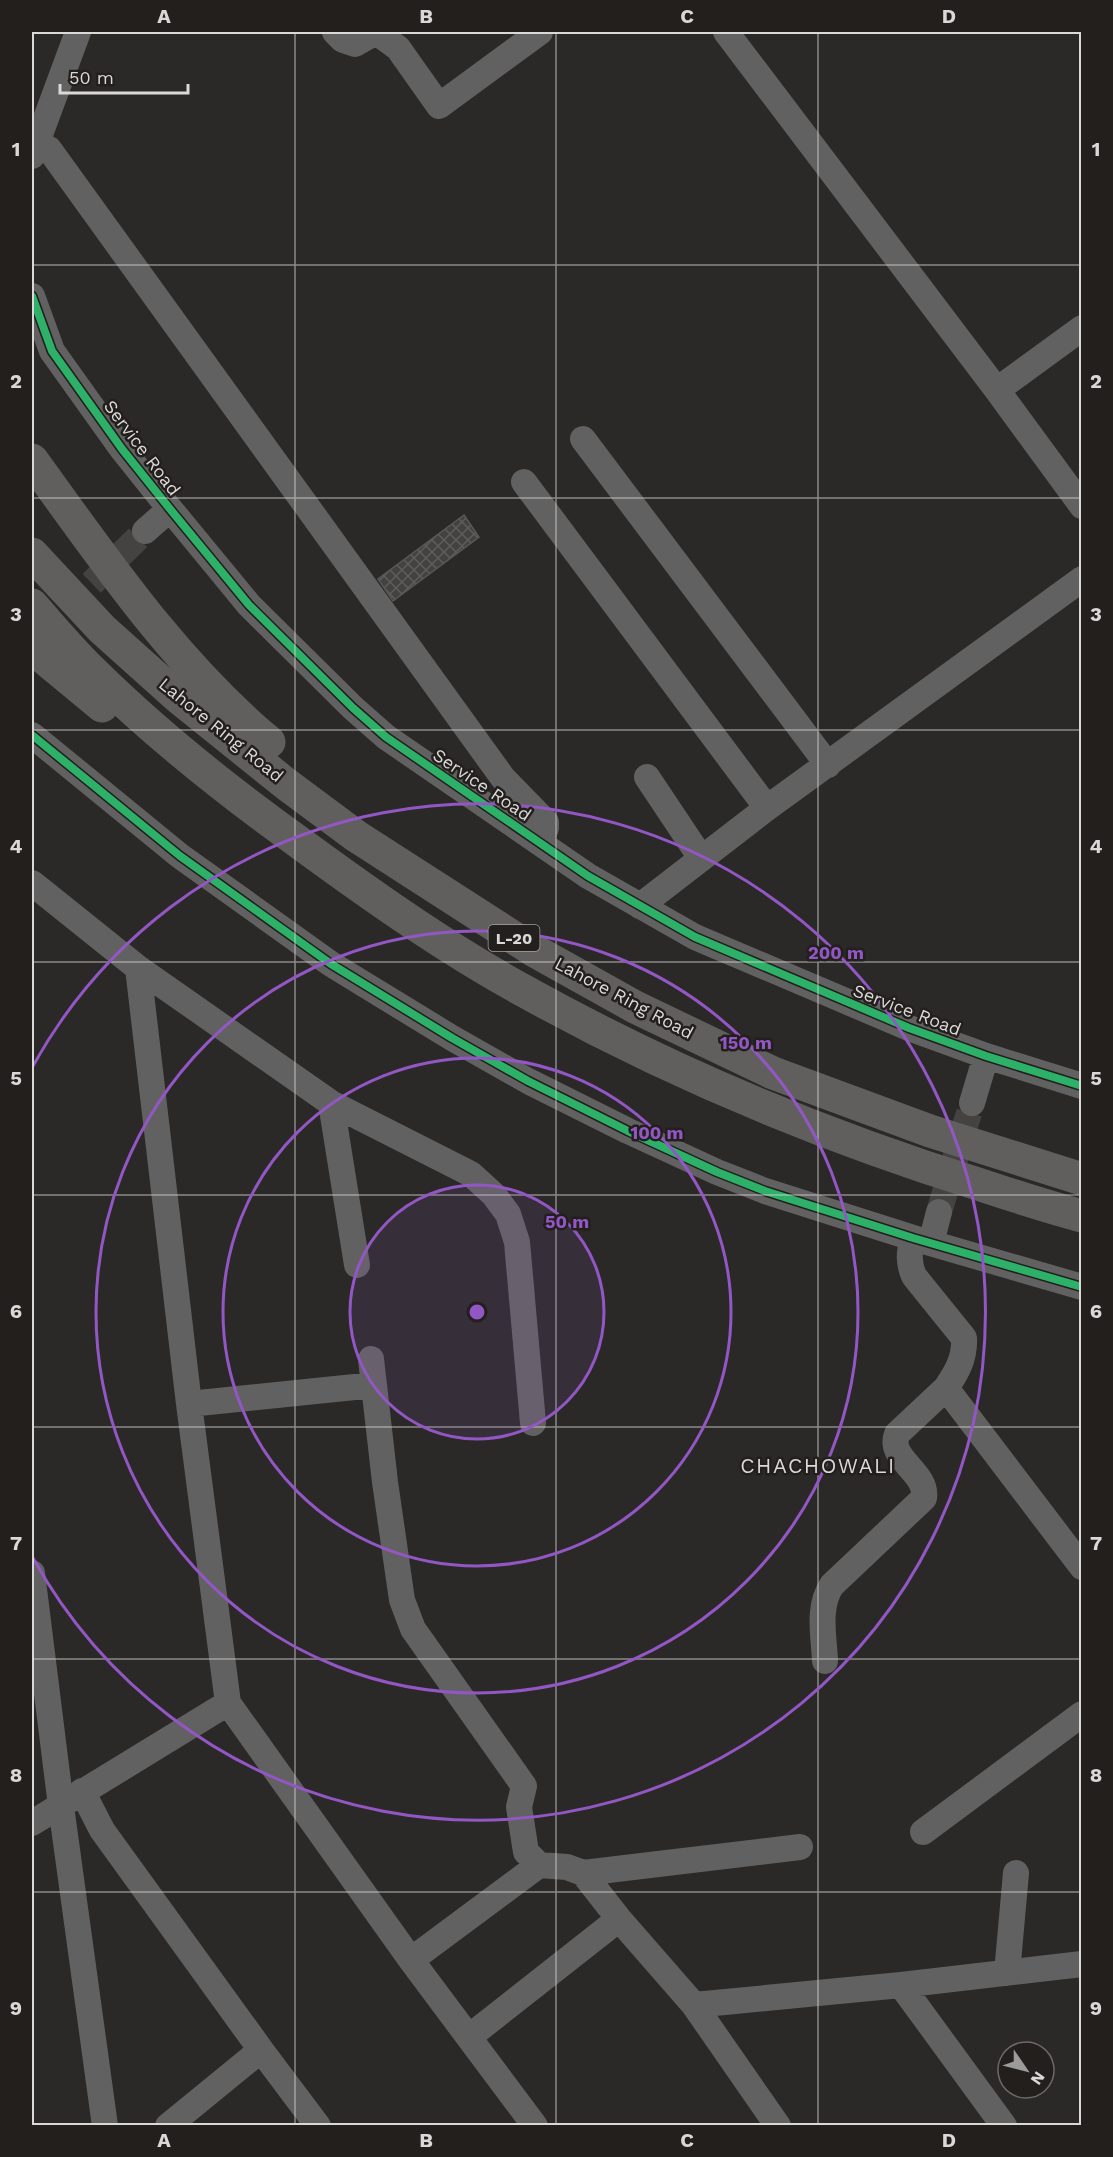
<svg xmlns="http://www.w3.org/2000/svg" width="1113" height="2157" viewBox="0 0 1113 2157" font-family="'Work Sans',sans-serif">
  <defs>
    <pattern id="building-cross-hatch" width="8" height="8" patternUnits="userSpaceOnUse" patternTransform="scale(1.5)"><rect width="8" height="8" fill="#434241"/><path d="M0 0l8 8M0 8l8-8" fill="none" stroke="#5e5d5c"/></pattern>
  </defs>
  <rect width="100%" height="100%" fill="#2a2927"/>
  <path fill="url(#building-cross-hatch)" stroke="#595856" stroke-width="1.5" d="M464 515 479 537 393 601 378 579Z"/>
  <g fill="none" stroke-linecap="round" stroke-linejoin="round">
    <path stroke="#454341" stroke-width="26" stroke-dasharray="26 13" stroke-linecap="butt" d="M36 638 145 531
      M939 1212 972 1103"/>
    <path stroke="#626161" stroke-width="26" d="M335 32 343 40 355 44 376 32 398 48 439 106 540 32
      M726 32 997 390 1082 506
      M35 144 49 149 503 778 546 822V828L540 843
      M32 156 78 32
      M32 296 52 351 122 449 170 509 249 605 353 708 386 737 588 876 695 937 909 1028 986 1056 1082 1086
      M997 390 1082 328
      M583 439 828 765
      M524 482 767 808
      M145 531 170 509
      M32 735 180 856 331 964 452 1038 528 1081 628 1131 717 1172 765 1191 913 1238 1082 1287
      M647 777 701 858
      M32 883 138 968 331 1103 471 1174 494 1195 508 1214 517 1242 533 1423
      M640 906 767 808 1082 579
      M138 968 189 1404 228 1703
      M331 1103 357 1265
      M972 1103 986 1056
      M913 1238C909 1252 908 1262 914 1276L964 1338C965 1358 957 1372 946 1388L1082 1567
      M931 1243 939 1212
      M371 1359 385 1482 402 1600 413 1629 524 1786 519 1807 526 1852 539 1865
      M189 1404 374 1385
      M32 1573 61 1806 105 2126
      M825 1661C824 1636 817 1607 832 1585L924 1498C928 1472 887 1459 897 1434L946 1388
      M82 1791 102 1830 261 2050 318 2126
      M32 1823 228 1703 411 1960 535 2126
      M923 1832 1082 1714
      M583 1873 800 1847
      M411 1960 539 1865 567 1867 583 1873 619 1919 694 2005 778 2126
      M1007 1973 1016 1873
      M901 1985 1004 2126
      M694 2005 901 1985 1082 1964
      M469 2037 619 1919
      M168 2126 261 2050"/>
    <path stroke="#605f5d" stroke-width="33" d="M32 460C104 559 174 663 269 742
      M32 554 102 629 179 698 286 784 356 836 533 950 635 1007 773 1073 930 1131 1082 1179
      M32 605C52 628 72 652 94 673 159 737 230 793 304 846 375 898 449 950 526 992 670 1072 824 1136 981 1185 1014 1196 1048 1207 1082 1216
      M32 648 102 706"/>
    <g stroke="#221f1d" stroke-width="11">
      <path id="cycleway" d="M32 296 52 351 122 449 170 509 249 605 353 708 386 737 588 876 695 937 909 1028 986 1056 1082 1086
        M32 735 180 856 331 964 452 1038 528 1081 628 1131 717 1172 765 1191 913 1238 1082 1287"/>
    </g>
    <use href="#cycleway" stroke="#2db169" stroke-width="8"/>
  </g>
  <path fill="none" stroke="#dbd9d7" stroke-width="1.5" stroke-opacity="0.55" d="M295 32V2126M556 32V2126M818 32V2126M32 265H1082M32 498H1082M32 730H1082M32 962H1082M32 1195H1082M32 1427H1082M32 1659H1082M32 1892H1082"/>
  <circle cx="477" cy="1312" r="127" fill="#9357c5" fill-opacity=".12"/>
  <g fill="none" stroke="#9357c5" stroke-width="3">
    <circle cx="477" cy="1312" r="127"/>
    <circle cx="477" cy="1312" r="254"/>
    <circle cx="477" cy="1312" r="381"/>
    <path d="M33 1066A508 508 0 1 1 33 1558"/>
  </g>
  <g text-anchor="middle" stroke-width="5" stroke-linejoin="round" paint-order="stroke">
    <rect fill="#221f1d" stroke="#a4a19f" stroke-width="1.5" x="488.5" y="925" width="51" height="26" rx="4.5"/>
    <g font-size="16" font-weight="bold" fill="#dbd9d7">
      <text x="514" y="944">L-20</text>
    </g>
    <g font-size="18" fill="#dbd9d7" stroke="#221f1d">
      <text transform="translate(142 448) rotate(53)" y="6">Service Road</text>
      <text transform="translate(221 730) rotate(39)" y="6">Lahore Ring Road</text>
      <text transform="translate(482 785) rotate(34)" y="6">Service Road</text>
      <text transform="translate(624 998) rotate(28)" y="6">Lahore Ring Road</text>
      <text transform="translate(907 1010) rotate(21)" y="6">Service Road</text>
    </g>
    <g font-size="21" letter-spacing="1.5" fill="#dbd9d7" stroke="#221f1d">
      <text x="818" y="1473">CHACHOWALI</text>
    </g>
  </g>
  <circle cx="477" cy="1312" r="9" fill="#9357c5" stroke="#221f1d" stroke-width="3"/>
  <g font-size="18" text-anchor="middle" font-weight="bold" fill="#9357c5" stroke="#221f1d" stroke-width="5" stroke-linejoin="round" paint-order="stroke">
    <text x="836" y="959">200 m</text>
    <text x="746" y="1049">150 m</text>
    <text x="657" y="1139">100 m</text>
    <text x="567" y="1228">50 m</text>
  </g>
  <rect width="1113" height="2157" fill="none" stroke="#221f1d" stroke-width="66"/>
  <g transform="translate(1026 2070) rotate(125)"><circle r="28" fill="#221f1d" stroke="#6c6967" stroke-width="1.5"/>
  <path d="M0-4.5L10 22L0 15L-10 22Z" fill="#9d9b99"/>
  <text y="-9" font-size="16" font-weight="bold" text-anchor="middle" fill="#dbd9d7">N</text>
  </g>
  <path d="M60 84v9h128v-9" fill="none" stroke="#dbd9d7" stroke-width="3"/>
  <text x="69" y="84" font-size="18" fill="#dbd9d7" stroke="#221f1d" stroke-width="4.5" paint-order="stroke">50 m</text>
  <rect x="33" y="33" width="1047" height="2091" fill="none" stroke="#dbd9d7" stroke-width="2"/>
  <g font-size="20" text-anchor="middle" font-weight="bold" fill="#dbd9d7">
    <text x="164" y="23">A</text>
    <text x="426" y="23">B</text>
    <text x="687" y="23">C</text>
    <text x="949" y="23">D</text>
    <text x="16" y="156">1</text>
    <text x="1096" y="156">1</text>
    <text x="16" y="388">2</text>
    <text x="1096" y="388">2</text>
    <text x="16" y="621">3</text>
    <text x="1096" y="621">3</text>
    <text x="16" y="853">4</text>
    <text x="1096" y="853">4</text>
    <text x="16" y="1085">5</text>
    <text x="1096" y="1085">5</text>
    <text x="16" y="1318">6</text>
    <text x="1096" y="1318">6</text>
    <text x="16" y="1550">7</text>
    <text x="1096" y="1550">7</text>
    <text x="16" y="1782">8</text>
    <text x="1096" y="1782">8</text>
    <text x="16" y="2015">9</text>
    <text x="1096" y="2015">9</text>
    <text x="164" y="2147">A</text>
    <text x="426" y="2147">B</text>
    <text x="687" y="2147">C</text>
    <text x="949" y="2147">D</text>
  </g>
</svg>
